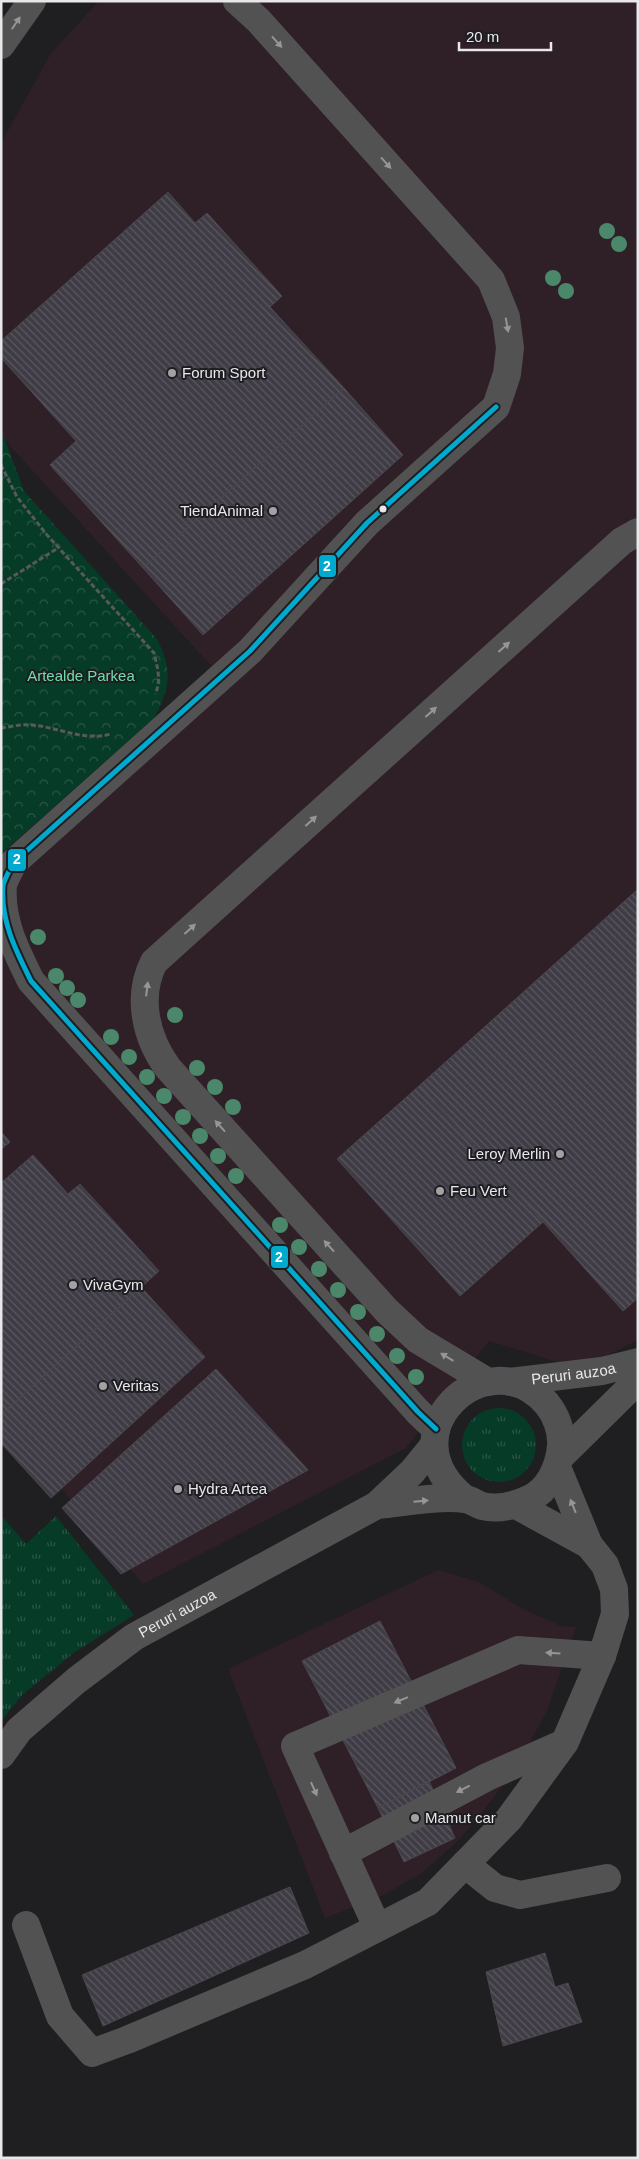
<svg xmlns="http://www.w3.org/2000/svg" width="639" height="2159" viewBox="0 0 639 2159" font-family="Helvetica,sans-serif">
  <defs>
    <pattern id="grass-tufts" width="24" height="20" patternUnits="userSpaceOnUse" patternTransform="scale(1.25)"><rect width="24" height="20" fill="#063b27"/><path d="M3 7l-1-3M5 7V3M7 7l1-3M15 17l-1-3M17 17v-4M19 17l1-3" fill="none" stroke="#2a5746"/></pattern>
    <pattern id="park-crowns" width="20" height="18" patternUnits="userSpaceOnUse" patternTransform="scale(1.25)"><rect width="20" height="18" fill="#063b27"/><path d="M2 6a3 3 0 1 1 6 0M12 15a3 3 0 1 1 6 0" fill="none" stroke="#2a5746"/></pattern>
    <pattern id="building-back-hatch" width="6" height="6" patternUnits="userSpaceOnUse" patternTransform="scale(1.25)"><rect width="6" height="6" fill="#403c46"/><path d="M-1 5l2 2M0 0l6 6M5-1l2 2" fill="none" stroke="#5c5861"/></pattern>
  </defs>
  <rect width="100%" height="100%" fill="#1f1e20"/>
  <path fill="#2f1f26" d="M99 1H638V1340L580 1369 489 1341 406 1448 143 1584 1 1418V859L214 669 1 436V143L51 53Z
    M438 1570 479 1582 523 1609 561 1626 576 1627 547 1711 525 1752 496 1795 460 1839 422 1873 382 1896 325 1918 228 1669Z"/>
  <path fill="url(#grass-tufts)" d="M462 1445a37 37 0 1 1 74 0a37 37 0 1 1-74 0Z
    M1 1515 26 1544 56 1516 134 1615 75 1652 23 1694 1 1721Z"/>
  <path fill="url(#park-crowns)" d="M1 429 24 491 157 639C173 670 170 687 155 717L1 854Z"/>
  <path fill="url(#building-back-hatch)" stroke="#49484a" d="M168 192 195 223 207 213 282 296 270 307 344 388 143 568 50 465 76 441 1 358V341Z
    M344 388 403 455 203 635 143 568Z
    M638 889V1298L623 1311 420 1085Z
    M420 1085 543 1222 460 1296 337 1159Z
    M1 1132 10 1142 1 1149Z
    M1 1132 10 1142 1 1149Z
    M33 1155 68 1194 80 1184 159 1271 1 1415V1183Z
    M141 1287 205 1357 51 1498 1 1443V1415Z
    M216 1369 308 1470 121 1574 62 1508Z
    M380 1621 456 1768 378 1808 302 1661Z
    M429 1781 455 1838 404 1862 378 1808Z
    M290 1887 309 1933 103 2026 82 1975Z
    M545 1953 555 1987 568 1983 582 2022 503 2046 486 1972Z"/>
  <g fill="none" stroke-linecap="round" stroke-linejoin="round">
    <path stroke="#595959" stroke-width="3" stroke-dasharray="5 2.5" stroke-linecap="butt" d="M1 465 17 497 47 535 154 653C157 666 162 681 155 694
      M1 584 58 548
      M1 728C10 727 20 724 29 725 57 726 82 742 111 734"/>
    <g stroke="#535252" stroke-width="28">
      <path d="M237 1 259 21 491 280 506 317 510 348 507 374 496 407 367 523 250 651 13 863C10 870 5 878 3 885 0 920 16 951 31 981L418 1412 436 1429"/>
      <path d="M1 45 32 1"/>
      <path d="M488 1382 418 1340 387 1311 168 1068C146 1038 136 997 154 962L622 541 638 532"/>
      <path id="s1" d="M510 1382 602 1371 638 1362"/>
      <path d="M560 1457 633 1385 638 1376"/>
      <path d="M377 1505C402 1503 440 1495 464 1499 470 1499 476 1504 482 1506 498 1510 514 1506 529 1499 549 1490 559 1467 561 1446 562 1431 556 1415 547 1404 488 1336 382 1433 465 1499"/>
      <path d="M516 1505 589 1545"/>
      <path id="s2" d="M1 1755 19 1730 77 1680 134 1637 377 1505 412 1472 434 1445"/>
      <path d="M343 1853 487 1777 564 1743"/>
      <path d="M465 1864 495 1888 520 1895 607 1878"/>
      <path d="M26 1925 60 2016 92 2053 127 2040 305 1965 428 1902 509 1819 565 1742 602 1656 615 1614 614 1589 605 1565 589 1545 557 1467"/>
      <path d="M377 1927 295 1746 518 1650 602 1656"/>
    </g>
    <g stroke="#1e1d21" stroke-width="9">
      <path id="bus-1" d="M436 1429 418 1412 31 981C16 951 0 920 3 885 5 878 10 870 13 863L250 651 367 523 496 407"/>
    </g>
    <use href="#bus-1" stroke="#00a9ce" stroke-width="5"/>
  </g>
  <g fill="#4b886b">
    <circle cx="607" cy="231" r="8"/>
    <circle cx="619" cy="244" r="8"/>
    <circle cx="553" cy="278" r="8"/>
    <circle cx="566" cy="291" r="8"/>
    <circle cx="38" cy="937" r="8"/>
    <circle cx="56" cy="976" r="8"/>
    <circle cx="67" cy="988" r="8"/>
    <circle cx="78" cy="1000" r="8"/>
    <circle cx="175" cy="1015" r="8"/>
    <circle cx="111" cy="1037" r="8"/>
    <circle cx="129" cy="1057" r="8"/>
    <circle cx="197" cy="1068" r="8"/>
    <circle cx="147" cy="1077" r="8"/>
    <circle cx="215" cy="1087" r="8"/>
    <circle cx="164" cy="1096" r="8"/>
    <circle cx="233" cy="1107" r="8"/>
    <circle cx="183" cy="1117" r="8"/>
    <circle cx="200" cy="1136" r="8"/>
    <circle cx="218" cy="1156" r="8"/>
    <circle cx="236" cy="1176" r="8"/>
    <circle cx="280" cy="1225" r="8"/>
    <circle cx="299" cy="1247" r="8"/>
    <circle cx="319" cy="1269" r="8"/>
    <circle cx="338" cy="1290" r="8"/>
    <circle cx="358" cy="1312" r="8"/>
    <circle cx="377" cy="1334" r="8"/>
    <circle cx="397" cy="1356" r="8"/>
    <circle cx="416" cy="1377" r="8"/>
  </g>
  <defs><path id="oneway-solid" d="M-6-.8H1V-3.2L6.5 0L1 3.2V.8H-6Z" transform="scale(1.25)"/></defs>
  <g fill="#969697">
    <use href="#oneway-solid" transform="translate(16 23) rotate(-56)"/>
    <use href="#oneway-solid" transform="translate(277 42) rotate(48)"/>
    <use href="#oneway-solid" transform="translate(386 163) rotate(48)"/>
    <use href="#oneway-solid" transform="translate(507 325) rotate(80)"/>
    <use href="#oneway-solid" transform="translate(504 647) rotate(-42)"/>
    <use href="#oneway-solid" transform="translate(431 712) rotate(-42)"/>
    <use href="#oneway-solid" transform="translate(311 821) rotate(-42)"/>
    <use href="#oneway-solid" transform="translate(190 929) rotate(-42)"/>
    <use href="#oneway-solid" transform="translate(147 989) rotate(-83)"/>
    <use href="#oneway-solid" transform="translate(220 1126) rotate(-132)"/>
    <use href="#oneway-solid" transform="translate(329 1246) rotate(-132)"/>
    <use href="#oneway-solid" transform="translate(447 1357) rotate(-149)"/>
    <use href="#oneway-solid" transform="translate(421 1501) rotate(-5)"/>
    <use href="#oneway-solid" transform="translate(573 1506) rotate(-112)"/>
    <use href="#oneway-solid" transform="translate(553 1653) rotate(-176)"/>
    <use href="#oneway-solid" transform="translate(401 1700) rotate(157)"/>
    <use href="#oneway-solid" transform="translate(314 1789) rotate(66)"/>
    <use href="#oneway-solid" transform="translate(463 1789) rotate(153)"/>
  </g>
  <g fill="#a2a1a4" stroke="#1e1d21" stroke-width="2">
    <circle cx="172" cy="373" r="5"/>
    <circle cx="273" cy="511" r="5"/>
    <circle cx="560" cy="1154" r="5"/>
    <circle cx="440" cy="1191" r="5"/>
    <circle cx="73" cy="1285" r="5"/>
    <circle cx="103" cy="1386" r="5"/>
    <circle cx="178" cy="1489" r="5"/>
    <circle cx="415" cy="1818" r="5"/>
  </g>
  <circle fill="#e8e8eb" stroke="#1e1d21" stroke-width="2" cx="383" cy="509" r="4.5"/>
  <g text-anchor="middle" stroke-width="4" stroke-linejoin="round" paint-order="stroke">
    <g font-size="15" fill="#e8e8eb" stroke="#1e1d21" text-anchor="start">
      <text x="182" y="378">Forum Sport</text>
      <text x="263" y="516" text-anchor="end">TiendAnimal</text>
      <text x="550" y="1159" text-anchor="end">Leroy Merlin</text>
      <text x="450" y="1196">Feu Vert</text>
      <text x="83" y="1290">VivaGym</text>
      <text x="113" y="1391">Veritas</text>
      <text x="188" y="1494">Hydra Artea</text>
      <text x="425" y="1823">Mamut car</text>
    </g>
    <g font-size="15" fill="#6fdea8" stroke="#1e1d21">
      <text x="81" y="681">Artealde Parkea</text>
    </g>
    <g font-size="15" fill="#e8e8eb" stroke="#1e1d21">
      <text dy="5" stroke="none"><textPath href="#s1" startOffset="64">Peruri auzoa</textPath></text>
      <text dy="5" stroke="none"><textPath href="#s2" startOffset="228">Peruri auzoa</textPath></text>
    </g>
  </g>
  <g stroke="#1e1d21" stroke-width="2">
    <rect x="318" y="554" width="19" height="24" rx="5" fill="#00a9ce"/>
    <rect x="7" y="848" width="20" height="24" rx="5" fill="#00a9ce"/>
    <rect x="270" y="1245" width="19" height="24" rx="5" fill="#00a9ce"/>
  </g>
  <g font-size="14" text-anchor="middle" font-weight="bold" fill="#fff">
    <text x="327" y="571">2</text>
    <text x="17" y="864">2</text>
    <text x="279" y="1262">2</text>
  </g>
  <rect width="639" height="2159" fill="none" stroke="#e8e8eb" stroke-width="5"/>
  <path d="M459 42v8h92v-8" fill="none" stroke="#e8e8eb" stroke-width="2.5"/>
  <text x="466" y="42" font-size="15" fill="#e8e8eb" stroke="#1e1d21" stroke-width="4" paint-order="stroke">20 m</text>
</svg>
